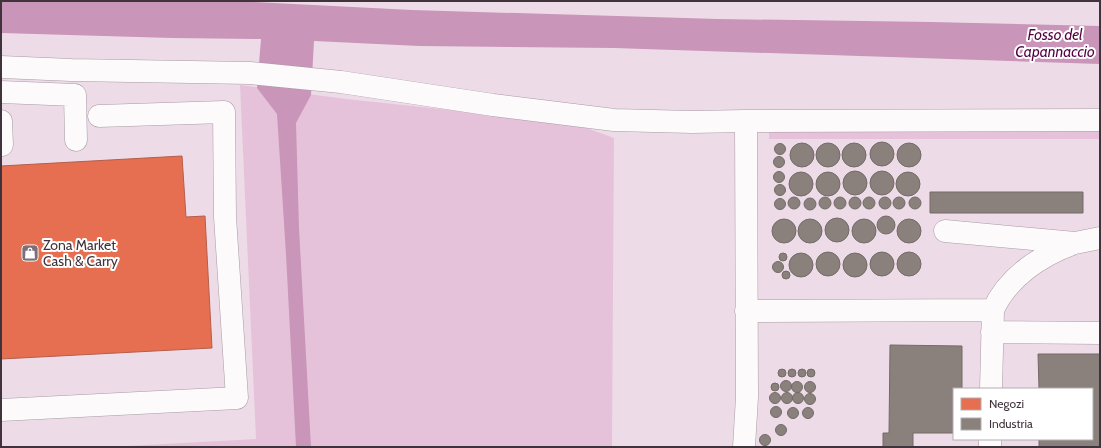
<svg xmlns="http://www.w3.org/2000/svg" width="1101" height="448" viewBox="0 0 1101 448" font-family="Cabin,sans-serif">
  <rect width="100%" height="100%" fill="#eddce7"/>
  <path fill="#e6c2da" d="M240 85 346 99 573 123 614 138 612 447H108L256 439Z
    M769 128H1100V139H769Z"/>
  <path fill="#c995b8" d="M1 1 253 2 412 10 718 19 931 22 1100 26V64L614 48 419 46 314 41 311 95 296 123 299 228 311 447H296L286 254 277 114 257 88 261 39 172 38 1 33Z"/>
  <path fill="#e76f51" stroke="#b55d4a" d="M182 156 186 217 205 216 212 348 1 359V166Z"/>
  <path fill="#8a817c" stroke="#746a68" d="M870 154a12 12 0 1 1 24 0a12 12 0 1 1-24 0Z
    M842 155a12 12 0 1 1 24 0a12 12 0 1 1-24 0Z
    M897 155a12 12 0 1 1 24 0a12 12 0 1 1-24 0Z
    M790 155a12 12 0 1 1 24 0a12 12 0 1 1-24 0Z
    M816 155a12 12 0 1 1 24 0a12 12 0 1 1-24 0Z
    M774.5 149a5.5 5.5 0 1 1 11 0a5.5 5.5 0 1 1-11 0Z
    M773.5 162a5.5 5.5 0 1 1 11 0a5.5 5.5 0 1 1-11 0Z
    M843 183a12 12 0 1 1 24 0a12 12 0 1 1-24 0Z
    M870 183a12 12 0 1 1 24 0a12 12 0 1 1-24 0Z
    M773.5 177a5.5 5.5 0 1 1 11 0a5.5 5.5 0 1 1-11 0Z
    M816 184a12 12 0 1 1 24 0a12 12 0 1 1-24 0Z
    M789 184a12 12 0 1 1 24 0a12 12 0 1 1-24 0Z
    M896 184a12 12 0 1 1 24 0a12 12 0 1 1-24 0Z
    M774.5 190a5.5 5.5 0 1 1 11 0a5.5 5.5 0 1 1-11 0Z
    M930 192H1083V213H930Z
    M849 203a6 6 0 1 1 12 0a6 6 0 1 1-12 0Z
    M879 203a6 6 0 1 1 12 0a6 6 0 1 1-12 0Z
    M863 203a6 6 0 1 1 12 0a6 6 0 1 1-12 0Z
    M834 203a6 6 0 1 1 12 0a6 6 0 1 1-12 0Z
    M909 203a6 6 0 1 1 12 0a6 6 0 1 1-12 0Z
    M819 203a6 6 0 1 1 12 0a6 6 0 1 1-12 0Z
    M788 203a6 6 0 1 1 12 0a6 6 0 1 1-12 0Z
    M893 203a6 6 0 1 1 12 0a6 6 0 1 1-12 0Z
    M804 204a6 6 0 1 1 12 0a6 6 0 1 1-12 0Z
    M774.5 204a5.5 5.5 0 1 1 11 0a5.5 5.5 0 1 1-11 0Z
    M877 225a9 9 0 1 1 18 0a9 9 0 1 1-18 0Z
    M825 230a12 12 0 1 1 24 0a12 12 0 1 1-24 0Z
    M897 231a12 12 0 1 1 24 0a12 12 0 1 1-24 0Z
    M852 231a12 12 0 1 1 24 0a12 12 0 1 1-24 0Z
    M772 231a12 12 0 1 1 24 0a12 12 0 1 1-24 0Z
    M798 231a12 12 0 1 1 24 0a12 12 0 1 1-24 0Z
    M897 264a12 12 0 1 1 24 0a12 12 0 1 1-24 0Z
    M816 264a12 12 0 1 1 24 0a12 12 0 1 1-24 0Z
    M870 264a12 12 0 1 1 24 0a12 12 0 1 1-24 0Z
    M779 257a4 4 0 1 1 8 0a4 4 0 1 1-8 0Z
    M789 265a12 12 0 1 1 24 0a12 12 0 1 1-24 0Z
    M843 265a12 12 0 1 1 24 0a12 12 0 1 1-24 0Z
    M772.5 267a5.5 5.5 0 1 1 11 0a5.5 5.5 0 1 1-11 0Z
    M782 275a4 4 0 1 1 8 0a4 4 0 1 1-8 0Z
    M890 345 962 346V389H954V433H913V447H883V433H889Z
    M1038 354H1100V447H1039V439H1092V389H1039Z
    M778 373a4 4 0 1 1 8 0a4 4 0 1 1-8 0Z
    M788 373a4 4 0 1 1 8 0a4 4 0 1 1-8 0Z
    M798 373a4 4 0 1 1 8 0a4 4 0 1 1-8 0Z
    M807 373a4 4 0 1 1 8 0a4 4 0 1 1-8 0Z
    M780.5 386a5.5 5.5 0 1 1 11 0a5.5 5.5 0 1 1-11 0Z
    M791.5 387a5.5 5.5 0 1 1 11 0a5.5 5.5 0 1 1-11 0Z
    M804.5 387a5.5 5.5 0 1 1 11 0a5.5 5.5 0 1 1-11 0Z
    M771 387a4 4 0 1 1 8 0a4 4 0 1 1-8 0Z
    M781.5 398a5.5 5.5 0 1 1 11 0a5.5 5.5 0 1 1-11 0Z
    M769.5 398a5.5 5.5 0 1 1 11 0a5.5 5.5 0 1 1-11 0Z
    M792.5 398a5.5 5.5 0 1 1 11 0a5.5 5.5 0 1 1-11 0Z
    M804.5 399a5.5 5.5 0 1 1 11 0a5.5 5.5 0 1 1-11 0Z
    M770.5 412a5.5 5.5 0 1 1 11 0a5.5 5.5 0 1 1-11 0Z
    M787.5 413a5.5 5.5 0 1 1 11 0a5.5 5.5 0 1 1-11 0Z
    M802.5 413a5.5 5.5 0 1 1 11 0a5.5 5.5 0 1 1-11 0Z
    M775.5 430a5.5 5.5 0 1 1 11 0a5.5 5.5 0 1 1-11 0Z
    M759.5 440a5.5 5.5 0 1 1 11 0a5.5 5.5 0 1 1-11 0Z"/>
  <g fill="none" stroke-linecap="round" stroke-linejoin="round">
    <g stroke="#a89aa3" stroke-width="23">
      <path id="minor" d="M1 67 71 70 250 73 341 82 493 105 614 120 692 122 746 121
        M1 92 75 95 76 140
        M1 121 2 145
        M945 231 1075 243 1100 238
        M746 311 993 310
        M992 332 1100 333
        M991 389 993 310C1008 277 1041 255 1075 243
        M1 410 237 398 225 217 224 112 99 116
        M744 447 747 397 746 121 1100 120
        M990 447V439"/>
    </g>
    <use href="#minor" stroke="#fcfafb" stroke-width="22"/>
  </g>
  <defs>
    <g id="shop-square" transform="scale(0.9)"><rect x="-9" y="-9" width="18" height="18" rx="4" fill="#7d6e77" stroke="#fff"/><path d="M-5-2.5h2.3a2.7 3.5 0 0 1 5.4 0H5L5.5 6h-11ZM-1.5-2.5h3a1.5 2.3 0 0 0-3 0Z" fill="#fff"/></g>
  </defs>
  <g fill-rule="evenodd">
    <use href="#shop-square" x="30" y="253"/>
  </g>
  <g text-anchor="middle" stroke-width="4" stroke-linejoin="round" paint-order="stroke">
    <g font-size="14" fill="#40333b" stroke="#fff" text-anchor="start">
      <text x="43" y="250">Zona Market<tspan x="43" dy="16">Cash &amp; Carry</tspan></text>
    </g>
    <g font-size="15" font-style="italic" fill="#540043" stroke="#fff">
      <text x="1055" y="40">Fosso del<tspan x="1055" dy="17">Capannaccio</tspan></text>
    </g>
  </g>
  <rect width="1101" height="448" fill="none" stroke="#40333b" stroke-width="4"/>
  <rect x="953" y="388" width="140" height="52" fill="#ffffff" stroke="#b3adb1"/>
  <rect x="961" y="398" width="20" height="12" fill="#e76f51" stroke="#b3adb1"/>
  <text x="989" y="408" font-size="12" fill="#40333b">Negozi</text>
  <rect x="961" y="418" width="20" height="12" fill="#8a817c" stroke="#b3adb1"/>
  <text x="989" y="428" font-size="12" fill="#40333b">Industria</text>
</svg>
